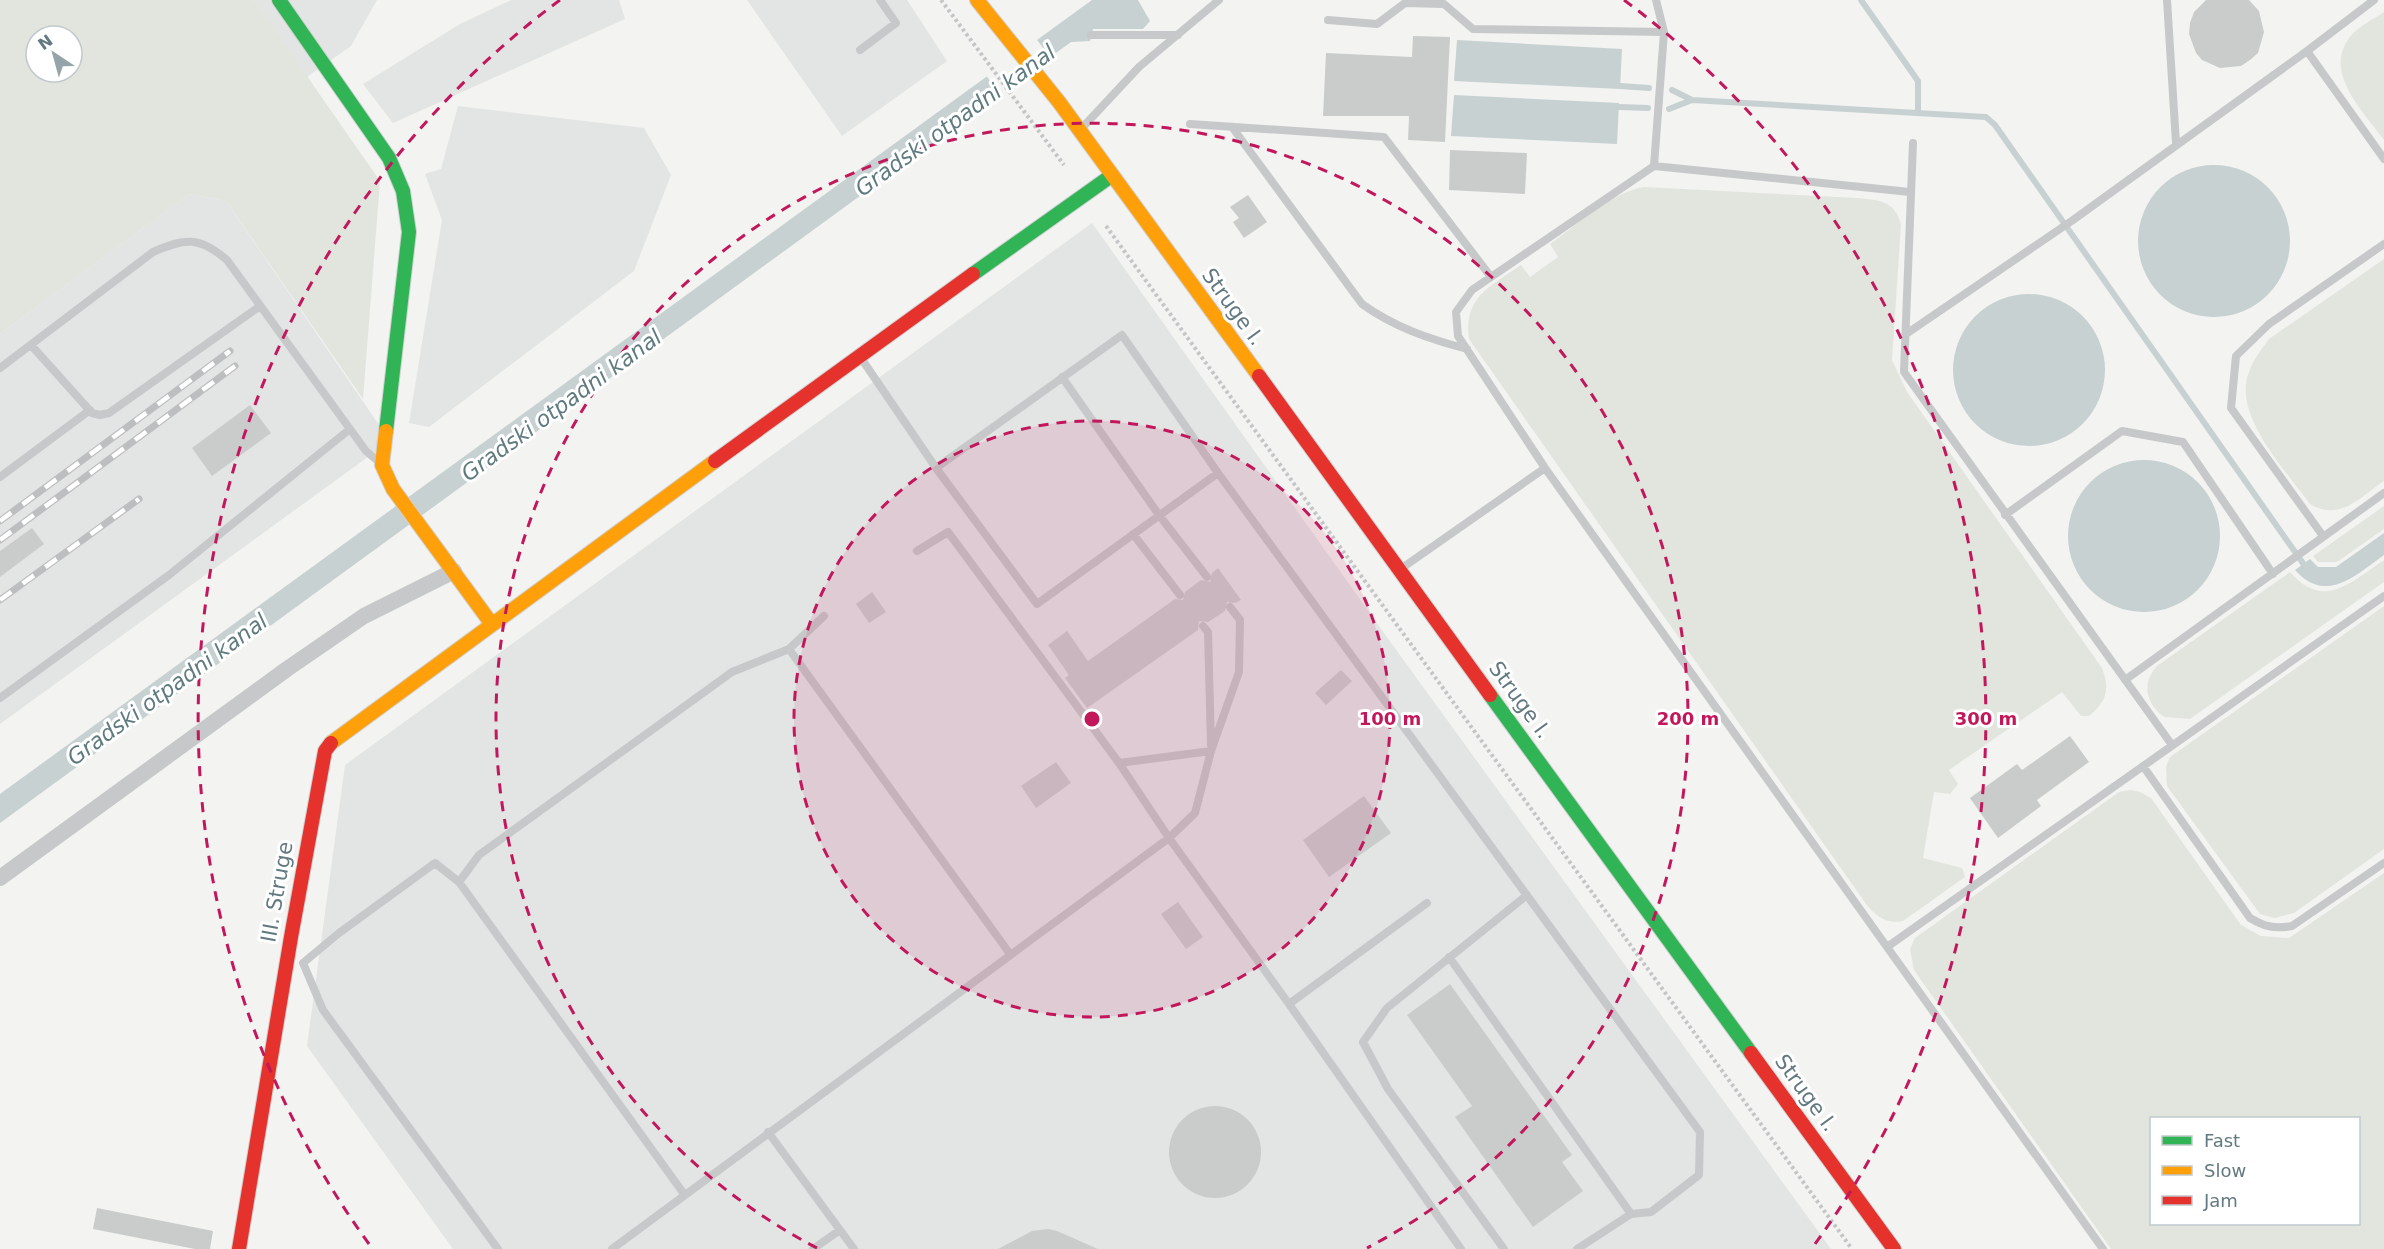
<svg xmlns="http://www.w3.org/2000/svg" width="2384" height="1249" viewBox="0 0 2384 1249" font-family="'DejaVu Sans',sans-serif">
  <rect width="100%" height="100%" fill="#f3f3f1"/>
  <path fill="#e3e4e4" d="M254 0H377L351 46 307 77Z
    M511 0H619L625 19 393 123 363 84 460 24Z
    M747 0H907L947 61 842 136Z
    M458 106 644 128 671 175 634 271 429 427 409 423 442 220 425 174 441 169Z
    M189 194 226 201 390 441 0 724V334Z
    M1092 223 1389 640 1831 1249H453L307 1046 345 765Z"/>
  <path fill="#e2e5de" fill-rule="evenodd" d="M0 0H254L380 181 363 399 226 201 189 194 0 334ZM36 36H72V72H36Z
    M2384 12V140C2364 112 2322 72 2350 37 2357 27 2374 19 2384 12Z
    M1644 187 1857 198C1879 200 1896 201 1901 225L1892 360 1907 392 2102 668C2110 689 2107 702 2089 716H2081L2062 692 1949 770 1958 784 1950 794 1934 792 1923 858 1962 868 1965 877 1903 921C1886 924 1877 917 1866 904L1469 339C1463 297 1491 286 1521 265L1530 277 1558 257 1550 244C1576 226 1612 192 1644 187Z
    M2384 259V481C2360 497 2340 522 2310 504 2287 472 2234 417 2248 375 2252 361 2261 350 2269 339Z
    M2384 506V529L2337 562H2318L2313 556Z
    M2384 560V582L2190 719 2164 717C2146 703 2141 684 2157 666L2290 572C2324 611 2351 582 2384 560Z
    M2384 606V849L2294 913 2275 918 2260 914 2167 786 2166 767 2170 757Z
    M2130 790 2140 792 2151 798 2241 925 2261 936 2289 938 2384 873V1249H2111L1914 970 1910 949 1915 938 2119 792ZM2152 1118H2358V1224H2152Z"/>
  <path fill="#c7d1d2" d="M1092 0H1138L1150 21 1143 29H1093L1090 41 1071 42 0 823V794Z
    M1457 40 1622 49 1620 89 1454 81Z
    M1454 95 1619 103 1617 144 1451 136Z
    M2138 241a76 76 0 1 1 152 0a76 76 0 1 1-152 0Z
    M1953 370a76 76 0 1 1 152 0a76 76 0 1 1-152 0Z
    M2068 536a76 76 0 1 1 152 0a76 76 0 1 1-152 0Z
    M2384 533V555C2356 575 2326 605 2295 570L2310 559 2318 567H2336Z"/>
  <path fill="#f3f3f1" d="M1035 37 1052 60 1001 96 985 74Z"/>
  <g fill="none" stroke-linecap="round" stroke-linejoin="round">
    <path stroke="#c7d1d2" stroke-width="6" d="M1861 0 1918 81V113
      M1620 86 1649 88
      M1672 90 1692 100 1986 117 1995 125 2307 569
      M1619 107 1648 108
      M1669 109 1692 100"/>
  </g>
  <path fill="#cacccc" d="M2206 0H2249L2259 11 2264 32 2258 53 2250 60 2241 66 2220 68 2202 60 2196 53 2189 34 2190 23 2194 12Z
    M1413 36 1450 37 1445 142 1408 140 1409 116H1323L1326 53 1412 57Z
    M1450 150 1527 153 1525 194 1449 190Z
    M1248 195 1267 222 1244 238 1233 222 1239 218 1230 207Z
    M250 405 271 433 212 476 192 448Z
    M32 528 44 544 0 577V551Z
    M1218 568 1241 600 1235 603 1227 602 1225 611 1208 622 1199 621 1198 630 1087 708 1065 678 1069 675 1048 645 1067 631 1088 661 1175 599 1183 600 1185 592 1201 580 1210 582 1212 573Z
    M872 592 886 612 869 623 856 604Z
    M1341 670 1352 681 1326 705 1315 693Z
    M2070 736 2089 762 2037 800 2041 806 1998 838 1970 798 2017 764 2022 770Z
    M1056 762 1071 783 1036 808 1021 786Z
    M1364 796 1391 833 1329 877 1303 840Z
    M1178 902 1203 937 1186 949 1161 914Z
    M1450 984 1572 1155 1562 1162 1583 1191 1533 1227 1455 1117 1472 1106 1407 1015Z
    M1169 1152a46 46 0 1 1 92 0a46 46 0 1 1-92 0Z
    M97 1208 213 1231 210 1249H195L93 1229Z
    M1048 1229 1057 1231 1098 1249H998L1032 1231Z"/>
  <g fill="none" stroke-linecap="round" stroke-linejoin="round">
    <g stroke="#cfd1d1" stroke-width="16">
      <path id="fast" d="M279 0 389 158 403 191 409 232 386 431
        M973 274 1111 176
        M1490 695 1751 1053"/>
    </g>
    <g stroke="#cfd1d1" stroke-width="16">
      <path id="slow" d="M977 0 1059 102 1259 376
        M386 431 382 465 393 489 491 623
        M331 743 715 461"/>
    </g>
    <g stroke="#cfd1d1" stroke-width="16">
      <path id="jam" d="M1259 376 1490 695
        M715 461 973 274
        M1751 1053 1894 1249
        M239 1249 291 937 325 751 331 743"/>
    </g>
    <path stroke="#c4c5c6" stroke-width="4" stroke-dasharray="3 3" stroke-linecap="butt" d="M941 0 1064 165
      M1106 226 1852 1249"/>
    <path stroke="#c7c8c9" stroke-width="8" d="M2167 0 2176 143
      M1328 20 1377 24 1405 3 1444 4 1473 29 1664 32
      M1091 35H1178
      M860 50 896 23 880 0
      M2307 51 2374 0
      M1190 124 1384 137 1491 277
      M1232 127 1362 304C1394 327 1429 339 1467 349
      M1082 128 1139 67 1219 0
      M1913 143 1904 372 2172 745
      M1654 166 1910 192
      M1906 334 2073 220 2307 51 2384 159
      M31 345 92 413 100 415 109 413 260 306
      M861 358 936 468 1037 604 1218 473 1700 1132 1699 1175 1651 1212 1631 1214 1577 1249
      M0 368 153 252C185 238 199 236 227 260L350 429 169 575 0 698
      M1062 377 1159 515 1207 577
      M350 429 366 451 379 462
      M936 468 1122 335 1218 473
      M1545 468 1887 947 2384 596
      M0 477 90 410
      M2005 515 2122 431 2183 442 2273 574
      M1133 534 1180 595
      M2323 536 2231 408 2236 356 2269 324 2384 244
      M917 551 948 532 1119 763 1169 838 1289 1004 1427 903
      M1402 568 1545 468 1458 336 1456 312 1472 290 1654 166 1664 32 1656 0
      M1203 626 1208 632 1211 745
      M789 649 824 616
      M2125 680 2384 493
      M1119 763 1211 751
      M2143 766 2250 918C2265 927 2275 929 2292 926L2384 863
      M459 882 435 863 339 933 303 963 323 1010 498 1249
      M1887 947 2103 1249
      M1449 957 1631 1214
      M1289 1004 1461 1249
      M768 1132 854 1249
      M684 1194 459 882 479 855 732 672 789 649 1010 954
      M612 1249 1169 838 1195 813 1211 751 1239 672 1240 620 1230 607
      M813 1249 840 1230
      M1504 1249 1388 1089 1363 1042 1387 1008 1527 895"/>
    <path stroke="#c7c8c9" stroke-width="16" d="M0 878 287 669 364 616 454 571"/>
    <use href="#fast" stroke="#30b455" stroke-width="14"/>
    <use href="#slow" stroke="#ff9f0a" stroke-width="14"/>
    <use href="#jam" stroke="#e5322d" stroke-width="14"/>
    <g stroke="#bdbebf" stroke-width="7">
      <path id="rail" d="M0 521 230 351
        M0 540 235 366
        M0 600 139 499"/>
    </g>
    <use href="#rail" stroke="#fff" stroke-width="4.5" stroke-dasharray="14" stroke-linecap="butt"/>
  </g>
  <circle cx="1092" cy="719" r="298" fill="#c2185b" fill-opacity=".12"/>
  <g fill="none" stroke="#c2185b" stroke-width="3" stroke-dasharray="10 8">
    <circle cx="1092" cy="719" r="298"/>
    <path d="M817 1248A596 596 0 1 1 1367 1248"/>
    <path d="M369 1244A894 894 0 0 1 560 0M1624 0A894 894 0 0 1 1815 1244"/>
  </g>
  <g text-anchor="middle" stroke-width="6" stroke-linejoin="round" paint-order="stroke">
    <g font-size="21" fill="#637981" stroke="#fff">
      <text transform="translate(1233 307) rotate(54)" y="7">Struge I.</text>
      <text transform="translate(1520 700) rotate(54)" y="7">Struge I.</text>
      <text transform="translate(277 892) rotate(-80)" y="7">III. Struge</text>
      <text transform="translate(1806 1093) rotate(54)" y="7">Struge I.</text>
    </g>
    <g font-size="22" font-style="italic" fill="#5f7b7f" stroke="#fff">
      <text transform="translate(955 120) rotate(-36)" y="8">Gradski otpadni kanal</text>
      <text transform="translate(561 405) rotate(-36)" y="8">Gradski otpadni kanal</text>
      <text transform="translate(167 689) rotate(-36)" y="8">Gradski otpadni kanal</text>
    </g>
  </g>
  <circle cx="1092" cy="719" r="9" fill="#c2185b" stroke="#fff" stroke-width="3"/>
  <g font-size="18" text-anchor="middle" font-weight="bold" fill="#c2185b" stroke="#fff" stroke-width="6" stroke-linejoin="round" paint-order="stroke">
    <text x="1390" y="725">100 m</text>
    <text x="1688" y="725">200 m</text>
    <text x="1986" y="725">300 m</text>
  </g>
  <rect x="2150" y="1117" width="210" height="108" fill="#ffffff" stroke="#c1c9cd" stroke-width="1.5"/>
  <rect x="2162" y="1136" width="30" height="9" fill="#30b455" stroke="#c1c9cd" stroke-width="1.5"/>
  <text x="2204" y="1147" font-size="18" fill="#637981">Fast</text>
  <rect x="2162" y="1166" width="30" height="9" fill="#ff9f0a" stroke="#c1c9cd" stroke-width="1.5"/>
  <text x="2204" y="1177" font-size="18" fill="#637981">Slow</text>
  <rect x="2162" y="1196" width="30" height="9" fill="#e5322d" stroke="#c1c9cd" stroke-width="1.5"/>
  <text x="2204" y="1207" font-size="18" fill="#637981">Jam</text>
  <g transform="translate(54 54) rotate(324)"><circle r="28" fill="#ffffff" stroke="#c1c9cd" stroke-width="1.5"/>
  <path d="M0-4.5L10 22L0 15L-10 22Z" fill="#95a4a8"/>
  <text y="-9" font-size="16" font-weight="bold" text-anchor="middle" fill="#637981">N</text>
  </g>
</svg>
